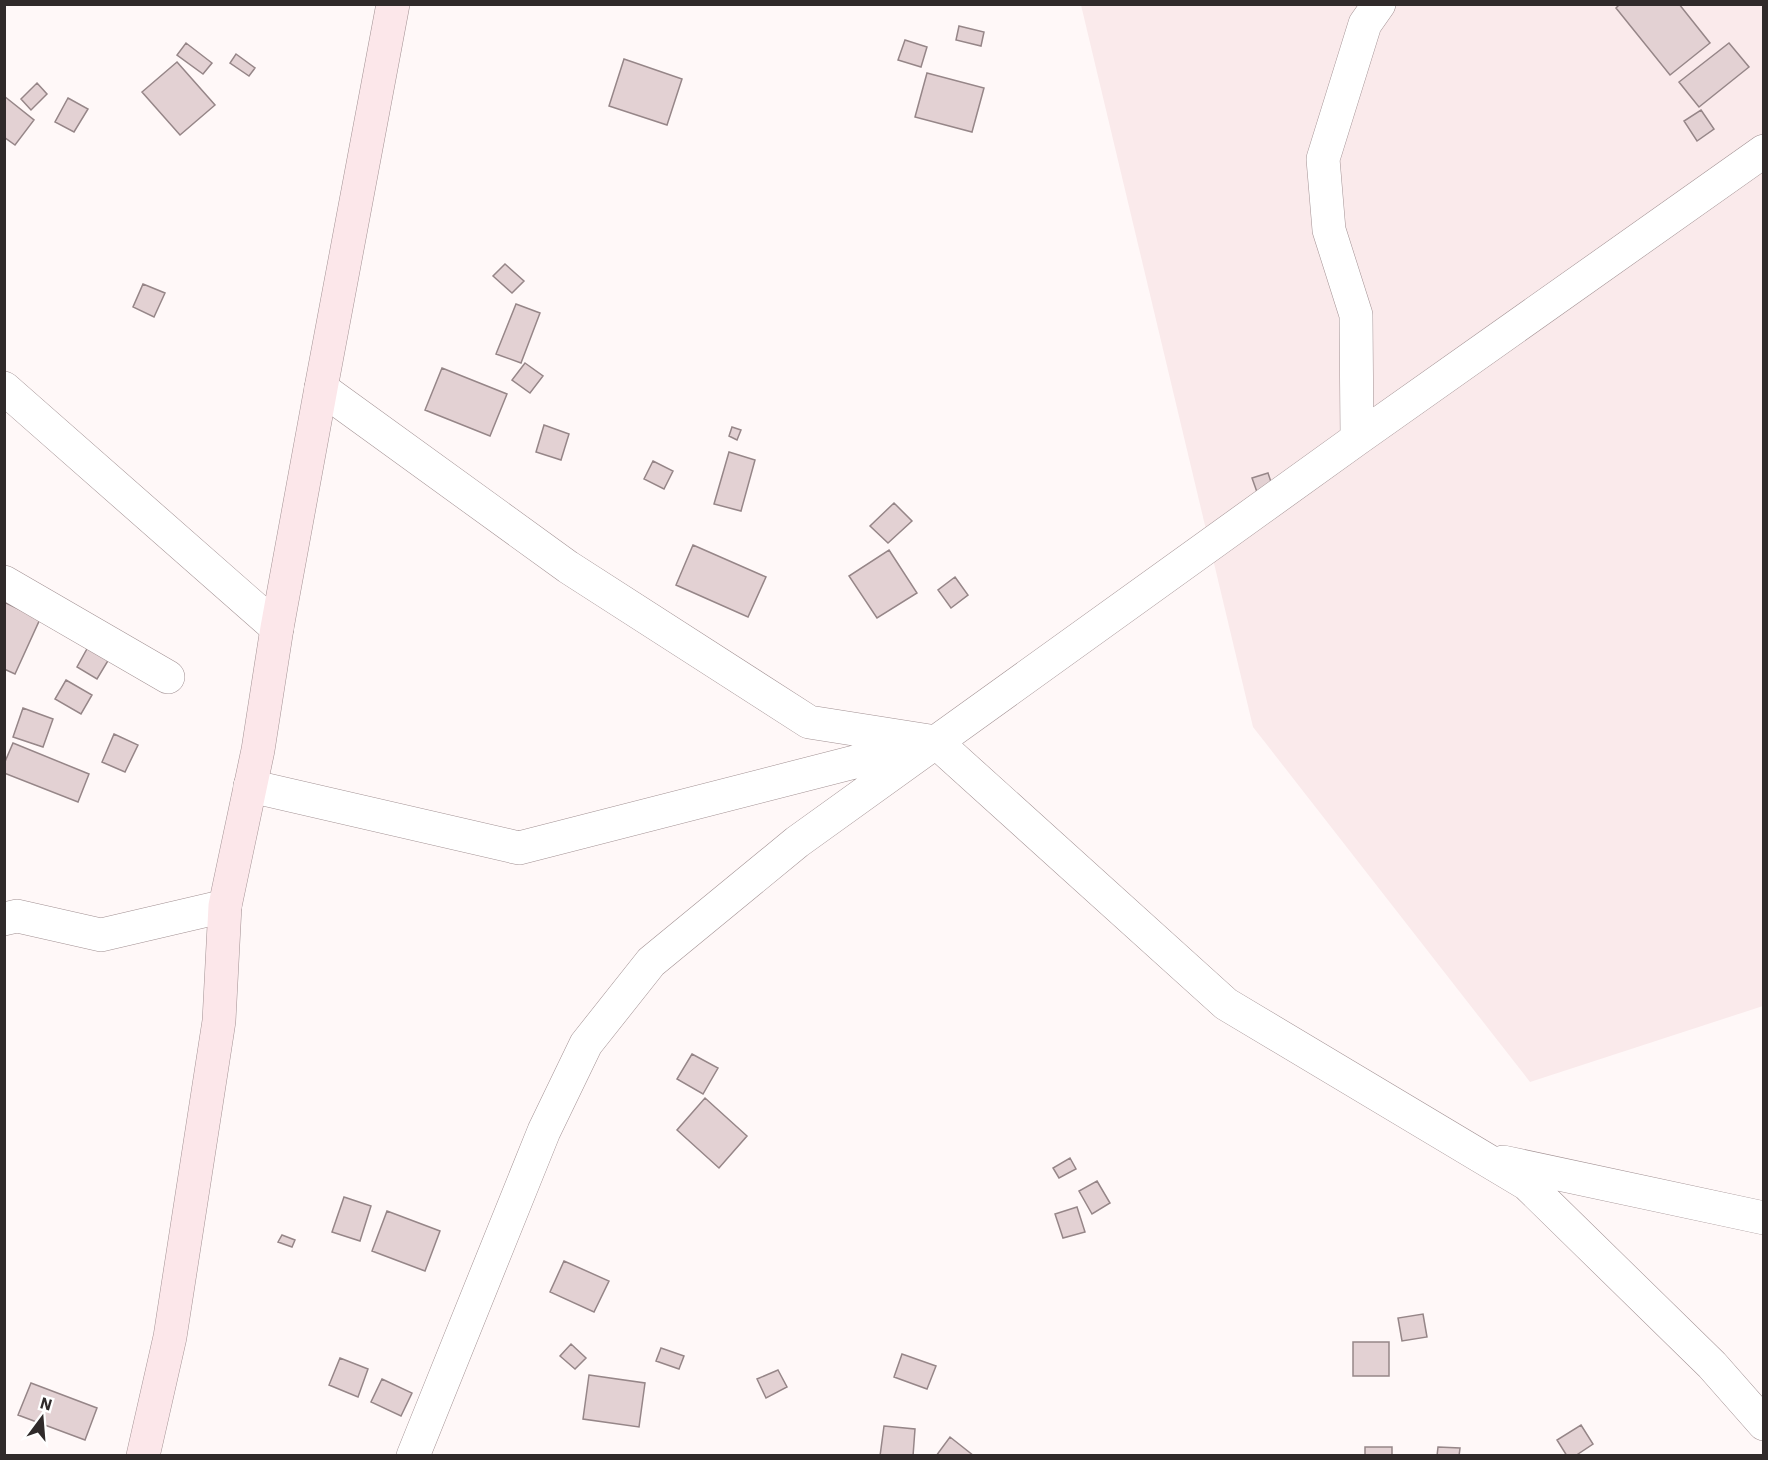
<svg xmlns="http://www.w3.org/2000/svg" width="1768" height="1460" viewBox="0 0 1768 1460" font-family="'IBM Plex Sans',sans-serif">
  <rect width="100%" height="100%" fill="#fff8f8"/>
  <path fill="#faeaeb" d="M1081 5H1763V1006L1530 1082 1253 727Z"/>
  <path fill="#e3d1d3" stroke="#968688" stroke-width="1.5" d="M1620 4H1679L1710 43 1670 75 1616 8Z
    M959 26 984 32 981 46 956 40Z
    M905 40 927 47 921 67 898 60Z
    M186 43 212 63 203 74 177 55Z
    M1729 43 1749 67 1699 107 1679 82Z
    M236 54 255 68 249 76 230 63Z
    M624 59 682 79 667 125 609 106Z
    M177 62 215 105 180 135 142 92Z
    M927 73 984 88 972 132 915 117Z
    M37 83 47 94 31 110 21 99Z
    M4 96 34 120 15 145 4 137Z
    M68 98 88 109 74 132 55 122Z
    M1701 110 1714 129 1697 141 1684 121Z
    M505 264 524 281 512 293 493 276Z
    M143 284 165 293 154 317 133 307Z
    M516 304 540 313 521 363 496 354Z
    M525 363 543 376 530 393 512 380Z
    M442 368 507 394 490 436 425 410Z
    M544 425 569 434 561 460 536 452Z
    M732 427 741 430 737 440 729 436Z
    M729 452 755 460 741 511 714 504Z
    M653 461 673 471 664 489 644 479Z
    M1268 473 1273 488 1257 492 1252 478Z
    M894 503 912 521 888 543 870 526Z
    M693 545 766 577 748 617 676 585Z
    M889 550 917 593 877 618 849 576Z
    M955 577 968 595 951 608 938 590Z
    M4 602 40 619 15 674 4 669Z
    M88 647 109 659 97 679 77 667Z
    M66 680 92 695 81 714 55 699Z
    M23 708 53 719 43 747 13 737Z
    M114 734 138 745 125 772 102 762Z
    M13 743 89 774 78 802 4 773V764Z
    M692 1054 718 1068 703 1094 677 1079Z
    M705 1098 747 1136 719 1168 677 1130Z
    M1070 1158 1076 1169 1059 1178 1053 1168Z
    M1097 1181 1110 1203 1092 1214 1079 1191Z
    M344 1197 371 1206 360 1241 332 1232Z
    M1077 1207 1085 1232 1063 1238 1055 1214Z
    M387 1211 440 1231 425 1271 372 1251Z
    M282 1235 295 1240 292 1247 278 1242Z
    M564 1261 609 1281 594 1312 550 1292Z
    M1423 1314 1427 1337 1402 1341 1398 1318Z
    M1353 1342H1389V1376H1353Z
    M571 1344 586 1358 575 1369 560 1356Z
    M661 1348 684 1356 679 1369 656 1361Z
    M902 1354 936 1366 927 1389 894 1377Z
    M340 1358 368 1369 358 1397 329 1385Z
    M778 1370 787 1387 766 1398 757 1379Z
    M589 1375 645 1383 639 1427 583 1419Z
    M382 1379 412 1393 401 1416 371 1402Z
    M31 1383 97 1408 85 1440 18 1415Z
    M1581 1425 1593 1444 1575 1456H1567L1557 1440Z
    M884 1426 915 1429 913 1456H880Z
    M950 1437 974 1456H936Z
    M1365 1447H1392V1456H1365Z
    M1438 1447 1460 1448 1459 1456H1437Z"/>
  <g fill="none" stroke-linecap="round" stroke-linejoin="round">
    <g stroke="#a29193" stroke-width="34">
      <path id="minor" d="M4 388 277 628
        M321 388 568 567 809 722 936 742 1226 1004 1527 1184 1712 1365 1764 1424
        M1357 439 1356 315 1329 230 1323 159 1365 24 1379 4
        M4 582 168 677
        M250 786 519 848 917 746
        M4 919 17 916 101 935 225 906
        M1503 1162 1764 1218
        M413 1456 544 1131 586 1044 651 962 797 842 1357 439 1764 151"/>
    </g>
    <g stroke="#a29193" stroke-width="34">
      <path id="secondary" d="M143 1456 170 1337 219 1021 225 906 258 750 277 628 321 388 393 4"/>
    </g>
    <use href="#minor" stroke="#fff" stroke-width="33"/>
    <use href="#secondary" stroke="#fce7ea" stroke-width="33"/>
  </g>
  <rect width="1768" height="1460" fill="none" stroke="#302a2a" stroke-width="12"/>
  <g transform="translate(42 1418) rotate(16)" stroke="#ffffff" stroke-width="4.5" paint-order="stroke">
  <path d="M0-4.5L10 22L0 15L-10 22Z" fill="#302a2a"/>
  <text y="-9" font-size="16" font-weight="bold" text-anchor="middle" fill="#302a2a">N</text>
  </g>
</svg>
